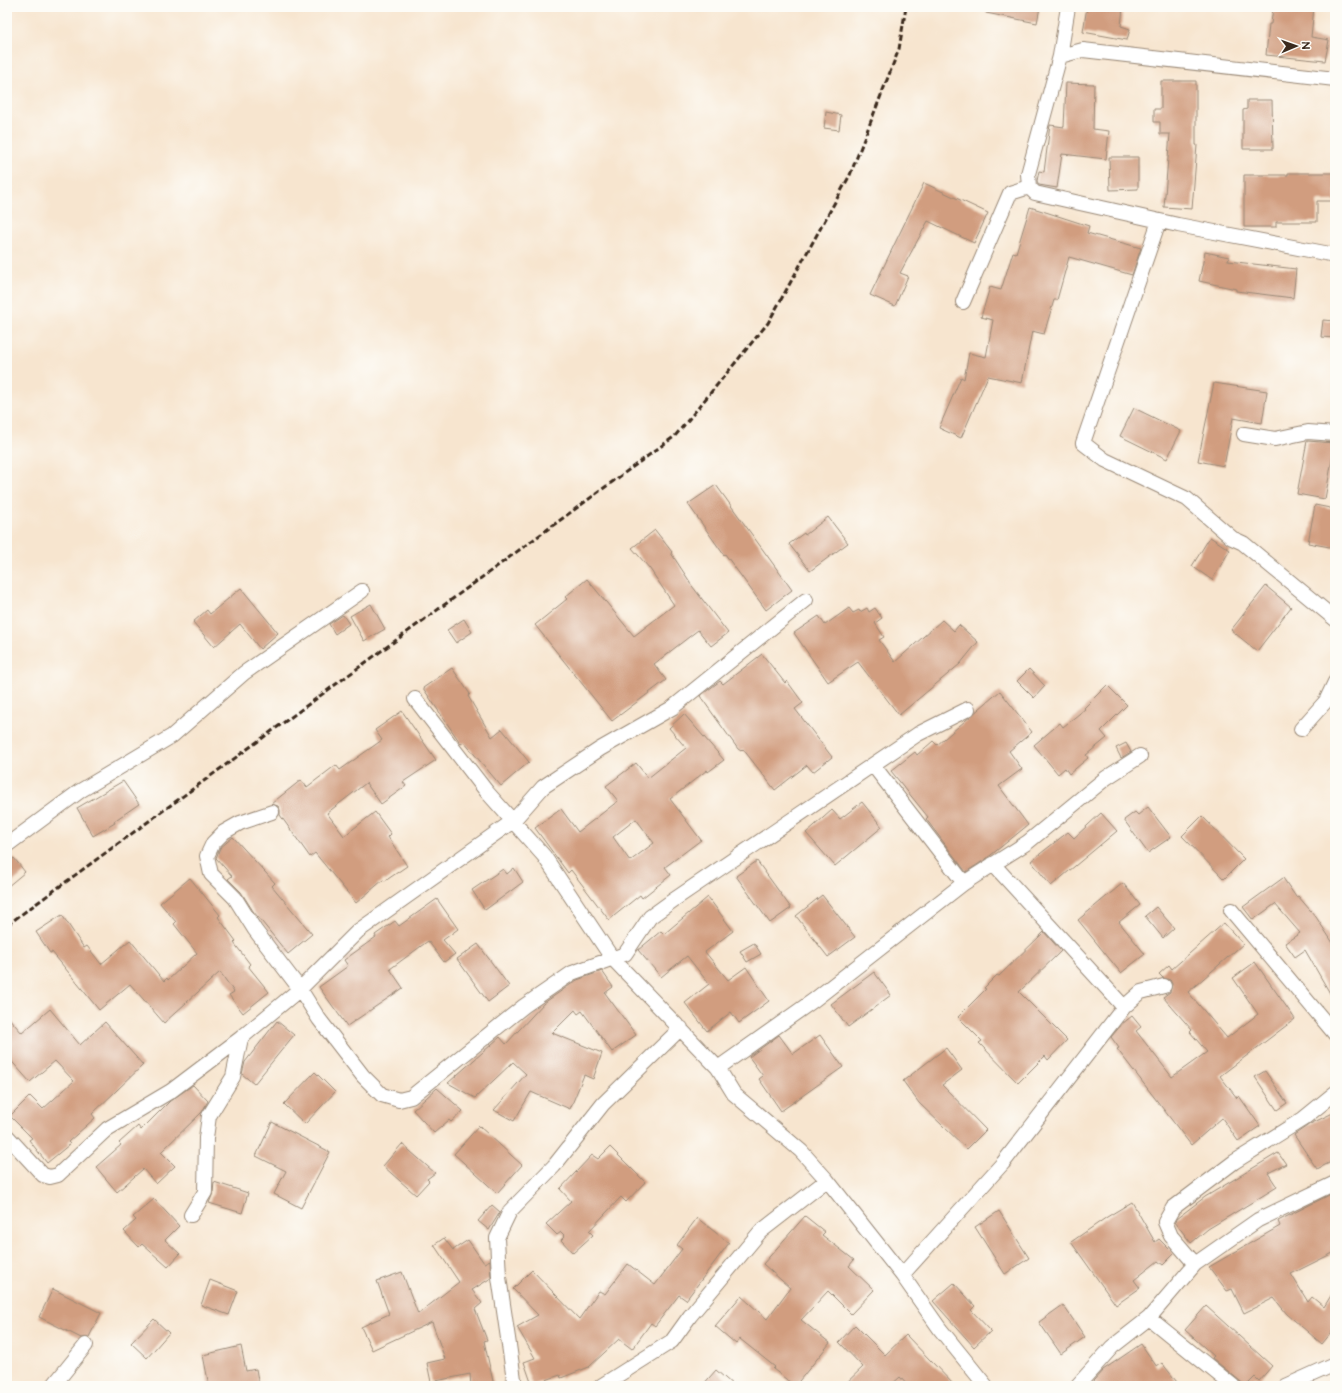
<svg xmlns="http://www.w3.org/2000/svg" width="1342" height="1393" viewBox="0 0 1342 1393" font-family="'Architects Daughter',sans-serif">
  <rect width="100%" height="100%" fill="#fdfcf7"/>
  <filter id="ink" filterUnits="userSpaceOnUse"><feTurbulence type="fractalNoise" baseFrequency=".025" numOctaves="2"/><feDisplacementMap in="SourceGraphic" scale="8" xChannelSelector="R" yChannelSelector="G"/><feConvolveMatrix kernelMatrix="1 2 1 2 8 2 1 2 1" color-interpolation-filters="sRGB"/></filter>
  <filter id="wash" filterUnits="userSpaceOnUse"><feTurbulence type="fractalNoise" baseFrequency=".012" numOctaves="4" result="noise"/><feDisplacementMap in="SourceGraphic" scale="16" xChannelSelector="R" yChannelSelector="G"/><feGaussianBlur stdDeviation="0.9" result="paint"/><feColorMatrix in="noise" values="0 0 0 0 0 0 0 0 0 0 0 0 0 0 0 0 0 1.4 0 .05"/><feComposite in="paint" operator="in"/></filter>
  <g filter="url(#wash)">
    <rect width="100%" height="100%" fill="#f7e5cf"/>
    <g id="blocks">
      <path fill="#d19d7f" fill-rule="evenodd" d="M986 7H1040L1037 23 986 13Z
        M1087 7H1123L1121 26 1130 29 1127 40 1083 32Z
        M1273 7H1314L1311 37 1329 40 1325 61 1266 55 1269 24H1271Z
        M1161 81H1196V145H1197L1192 209 1164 207 1170 134H1160V122H1154V109H1161Z
        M1066 83 1094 84 1093 129 1109 131 1106 159 1062 154 1057 188 1039 185 1037 181 1039 171 1044 172 1050 125 1064 127Z
        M1247 100H1272L1273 149H1243V110L1247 109Z
        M826 112 841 115 839 130 824 128Z
        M1109 157H1138V189L1110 190Z
        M1288 173H1335V201H1317V222H1276V227H1244V175H1288Z
        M924 183 988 213 974 243 928 221 900 273 908 276 895 306 870 295Z
        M1030 207 1089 226 1087 233 1141 248 1132 275 1069 257 1057 300H1054L1044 334 1032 331 1022 383 988 376 961 438 939 428 961 377 964 379 969 353 986 357 993 320 981 317 990 287 1001 290 1013 252 1016 253Z
        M1205 252 1229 257 1228 261 1296 269 1293 298 1236 291V289L1199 281Z
        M1323 320 1335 321V338L1321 337Z
        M1214 383 1267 391 1262 423 1233 418 1224 466 1198 461Z
        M1134 408 1181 431 1167 459 1120 436Z
        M1307 441 1335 443 1325 499 1297 494Z
        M716 485 792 590 766 610 725 554 724 555 688 504Z
        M1315 505 1335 509V548L1308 543Z
        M828 517 848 543 810 571 789 544 804 533 805 535Z
        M655 530 672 552 671 553 690 582H689L728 633 711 646 698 630 654 664 666 680 612 721 535 625 567 599 565 597 587 579 634 636 674 605 650 569 632 548Z
        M1210 537 1230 550 1212 580 1192 566Z
        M1266 586 1291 607 1257 651 1231 630Z
        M241 588 278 633 260 649 240 624 214 647 193 622 207 610 210 614Z
        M371 604 385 629 364 641 350 616Z
        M849 608 853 613 859 610 860 612 867 608 869 612 875 608 882 618 875 623 884 637 879 640 895 662 942 620 954 631 959 625 978 642 960 664 899 715 858 662 828 682 794 633 819 616 825 625Z
        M343 615 349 624 335 634 329 624Z
        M464 619 472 632 456 643 447 630Z
        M762 654 785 683 787 681 803 703 795 709 832 757 813 772 807 765 775 790 743 749 741 751 738 749 700 696 720 681 723 684Z
        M452 668 470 694 468 696 492 737 502 729 529 762 501 786 464 742 461 744 423 688Z
        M1029 669 1045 686 1034 698 1017 681Z
        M1107 685 1127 705 1101 731 1107 738 1086 755 1088 758 1069 774 1065 768 1058 774 1034 745 1060 723 1063 727 1085 709 1084 708Z
        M1000 691 1032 732 1009 751 1022 769 999 786 1028 825 986 859 966 872 926 819 928 817 891 771 915 752 917 755 933 741 937 745Z
        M402 711 436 760 403 782 406 786 381 804 366 783 327 813 344 836 375 812 391 834 388 837 407 866 385 881 383 880 356 903 315 853 310 857 280 815V810L278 806 271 804 301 780 307 787 336 765 340 770 382 740 375 730Z
        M684 714 724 760 708 772 707 770 670 799 701 840 665 867 671 875 642 898 640 895 609 920 571 870 568 873 535 828 561 809 578 832 618 801 606 786 636 763 648 778 686 748 669 728ZM636 819 654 843 630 861 613 837Z
        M1126 743 1131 752 1121 758 1116 748Z
        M123 781 139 804 114 821 115 823 93 836 77 808Z
        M862 802 882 827 835 866 806 833 832 810 840 819Z
        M1148 807 1171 837 1148 853 1124 820 1135 812 1138 815Z
        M1101 813 1117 831 1051 886 1031 861 1068 832 1074 838Z
        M1202 816 1244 859 1224 879 1182 836Z
        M233 837 275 883 272 886 312 934 288 954 253 911 241 892 228 879 232 876 216 858 220 848Z
        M14 858 25 872 7 887V863Z
        M757 861 791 908 770 923 736 876Z
        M514 868 523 882 485 910 472 890 503 869 507 874Z
        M190 878 220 915 218 917 236 941 234 943 250 964 248 966 269 992 243 1013 229 995 234 992 220 972 164 1023 130 984 99 1010 52 952 50 953 36 932 62 915 84 948 87 946 101 964 130 940 164 981 167 978 168 980 197 953 174 924 176 922 160 903Z
        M1283 878 1296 897 1298 896 1316 917 1335 946V1002L1305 950 1295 957 1285 943 1300 933 1275 904 1253 920 1243 907Z
        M1123 883 1140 905 1119 922 1145 954 1121 973 1078 920Z
        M822 895 855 937 828 957 796 916Z
        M708 897 733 931 705 952 728 980 746 967 769 1001 739 1023 731 1012 707 1031 685 1003 709 984 687 956 661 977 638 950 661 931 664 934Z
        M437 899 458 929 443 940 455 954 444 962 428 941 390 969 403 988 347 1026 319 987 348 966 344 960 376 937 375 935 395 921 399 926Z
        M1156 907 1174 928 1163 938 1145 916Z
        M1224 923 1243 944 1188 992 1227 1038 1258 1014 1233 978 1255 962 1295 1019 1220 1076 1237 1098 1239 1096 1260 1126 1238 1141 1222 1118 1191 1145 1117 1049 1119 1048 1111 1037 1122 1024 1132 1016 1141 1027 1136 1031 1172 1077 1207 1052 1190 1032 1192 1030 1163 997 1170 992 1172 984 1170 980 1163 978 1159 974 1169 965 1172 969Z
        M1044 932 1061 951 1019 992 1067 1040 1048 1060 1045 1056 1018 1083 979 1043 982 1041 958 1017 986 989 984 988 997 975 999 976Z
        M754 943 761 954 747 962 740 951Z
        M478 944 509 986 488 1002 457 959Z
        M602 971 613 987 605 993 636 1035 612 1052 582 1011 578 1014 575 1010 552 1033 602 1053 593 1079 584 1075 570 1109 531 1092 514 1121 494 1110 526 1074 513 1062 475 1098 448 1083 500 1037 506 1044 544 1003 577 980Z
        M874 972 891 995 848 1027 831 1004Z
        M50 1009 80 1045 105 1022 143 1065 92 1114 95 1118 68 1142 70 1144 47 1163 29 1140 32 1138 10 1116 30 1096 43 1109 74 1081 55 1061 30 1082 7 1056V1016L22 1033Z
        M277 1021 294 1035 254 1084 242 1074 245 1062Z
        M779 1035 793 1054 820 1035 843 1067 781 1111 759 1079 763 1076 749 1057Z
        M946 1048 962 1070 942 1085 986 1130 967 1149 919 1103 903 1081Z
        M1265 1071 1287 1103 1277 1110 1255 1077Z
        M315 1072 335 1092 305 1124 284 1104Z
        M193 1085 208 1101 202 1112 161 1152 175 1166 156 1184 143 1169 117 1192 96 1167 121 1145 119 1143 138 1126 141 1130 170 1101Z
        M437 1088 463 1111 451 1122 449 1120 434 1133 413 1110Z
        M1335 1112V1160L1317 1169 1294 1135 1310 1124Z
        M272 1122 330 1152 301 1208 274 1194 286 1171 256 1156Z
        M479 1126 522 1165 497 1193 454 1154Z
        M402 1144 435 1173 427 1179 429 1181 416 1195 383 1166Z
        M610 1147 645 1182 626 1202 621 1197 589 1231 593 1235 573 1253 561 1240 565 1236 561 1232 557 1235 546 1224 571 1201 560 1189 592 1155 598 1159Z
        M1278 1153 1286 1164 1268 1173 1277 1187 1208 1229 1191 1243 1175 1222 1176 1219 1205 1197Z
        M214 1182 248 1193 242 1213 209 1203 213 1193Z
        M1335 1192V1252L1291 1274 1308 1302 1312 1297 1324 1307 1335 1289V1328L1322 1344 1287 1314 1274 1298 1244 1313 1232 1289 1227 1291 1209 1267 1280 1226 1278 1221Z
        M154 1199 179 1226 165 1240 180 1254 168 1267 142 1244 139 1247 124 1231 136 1220 133 1217Z
        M1132 1202 1155 1242 1159 1239 1174 1254 1163 1265 1158 1261 1134 1280 1140 1288 1116 1305 1071 1242 1107 1217Z
        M492 1205 500 1212 489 1230 478 1221Z
        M999 1211 1029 1258 1005 1274 975 1227Z
        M805 1216 825 1232 822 1235 854 1260 849 1266 874 1290 851 1314 828 1291 801 1320 830 1343 795 1386 773 1369 775 1367 740 1339 736 1344 715 1326 741 1296 767 1319 790 1288 763 1264Z
        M697 1218 729 1243 686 1300 679 1295 655 1326 651 1323 632 1349 619 1339 589 1367 561 1378 560 1375 532 1385 524 1362 535 1358 517 1327 538 1315 513 1289 532 1270 579 1319 599 1291 605 1294 628 1264 655 1285 682 1249 677 1245Z
        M444 1238 453 1250 468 1240 484 1263 490 1260 491 1278 472 1290 482 1303 475 1309 487 1340 484 1341 494 1386H471L470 1374 431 1382 427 1363 445 1359 432 1322 372 1350 361 1327 389 1314 377 1281 402 1272 418 1314 459 1282 434 1245Z
        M210 1280 238 1291 229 1315 201 1305Z
        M954 1283 975 1306 971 1310 991 1331 974 1347 933 1301Z
        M53 1289 101 1313 89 1337 81 1338 39 1317Z
        M1063 1305 1085 1337 1061 1354 1039 1322Z
        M1206 1306 1272 1366 1259 1381 1255 1377 1246 1386 1212 1358 1214 1356 1185 1330Z
        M154 1319 169 1333 147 1358 131 1343Z
        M855 1325 885 1355 906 1335 955 1386H908L900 1377 890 1386H843L863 1367 839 1342Z
        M1141 1344 1157 1367 1162 1363 1180 1386H1097L1093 1381 1103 1370Z
        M241 1346 246 1371 256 1369 259 1386H209L203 1355Z
        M716 1370 734 1386H702Z"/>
    </g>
  </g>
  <g filter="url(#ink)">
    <use href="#blocks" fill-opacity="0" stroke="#998876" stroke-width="1"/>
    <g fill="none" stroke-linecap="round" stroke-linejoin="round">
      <g stroke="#998876" stroke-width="16">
        <path id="street" d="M1060 56 1068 7
          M1335 79 1083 50 1060 56 1028 174 1029 187 1035 193 1178 225 1335 255
          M1159 221 1083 443 1105 460 1187 499 1232 538 1243 543 1335 619
          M963 302 1010 193 1029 187
          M1244 434 1275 439 1308 432 1335 434
          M415 699 487 792 544 856 612 958 718 1068 734 1094 801 1151 827 1180 902 1275 940 1329 986 1386
          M1301 729 1326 701 1335 682
          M873 765 964 883
          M272 812 240 823 224 832 213 843 207 856 211 874 235 898 255 930 300 989 319 1019 363 1076 382 1095 399 1100 411 1097 524 1006 572 973 625 954 650 917 675 899 918 734 968 709
          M7 845 80 791 172 736 244 673 362 591
          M993 864 1124 1007
          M1231 910 1335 1034
          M718 1068 814 1000 964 883 1028 842 1106 778 1140 756
          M7 1136 43 1175 50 1177 58 1175 107 1129 171 1091 241 1038 300 989 358 931 513 821 543 787 600 749 672 708 806 600
          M191 1215 205 1192 206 1138 209 1116 233 1077 241 1038
          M1195 1264 1171 1236 1165 1222 1173 1208 1234 1162 1303 1119 1335 1093
          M902 1275 1003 1163 1124 1007 1141 992 1164 986
          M1149 1318 1233 1386
          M53 1386 86 1345
          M515 1386 499 1277 497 1238 510 1211 554 1166 603 1104 681 1028
          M601 1386 672 1341 690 1316 760 1232 827 1180
          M1077 1386 1112 1347 1149 1318 1195 1264 1258 1220 1335 1183
          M1286 1386 1335 1364"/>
      </g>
      <use href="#street" stroke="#fff" stroke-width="14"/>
      <path stroke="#3b2a1e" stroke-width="3" stroke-dasharray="6 3" stroke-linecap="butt" d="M7 925 675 436 768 323 850 175 899 49 906 7"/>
    </g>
  </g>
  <rect width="1342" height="1393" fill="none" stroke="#fdfcf7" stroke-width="24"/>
  <g transform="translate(1296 46) rotate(88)" stroke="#fdfcf7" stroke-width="3" paint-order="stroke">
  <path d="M0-3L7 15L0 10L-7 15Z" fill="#3b2a1e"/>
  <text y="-6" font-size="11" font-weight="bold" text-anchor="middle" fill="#3b2a1e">N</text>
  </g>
</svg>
